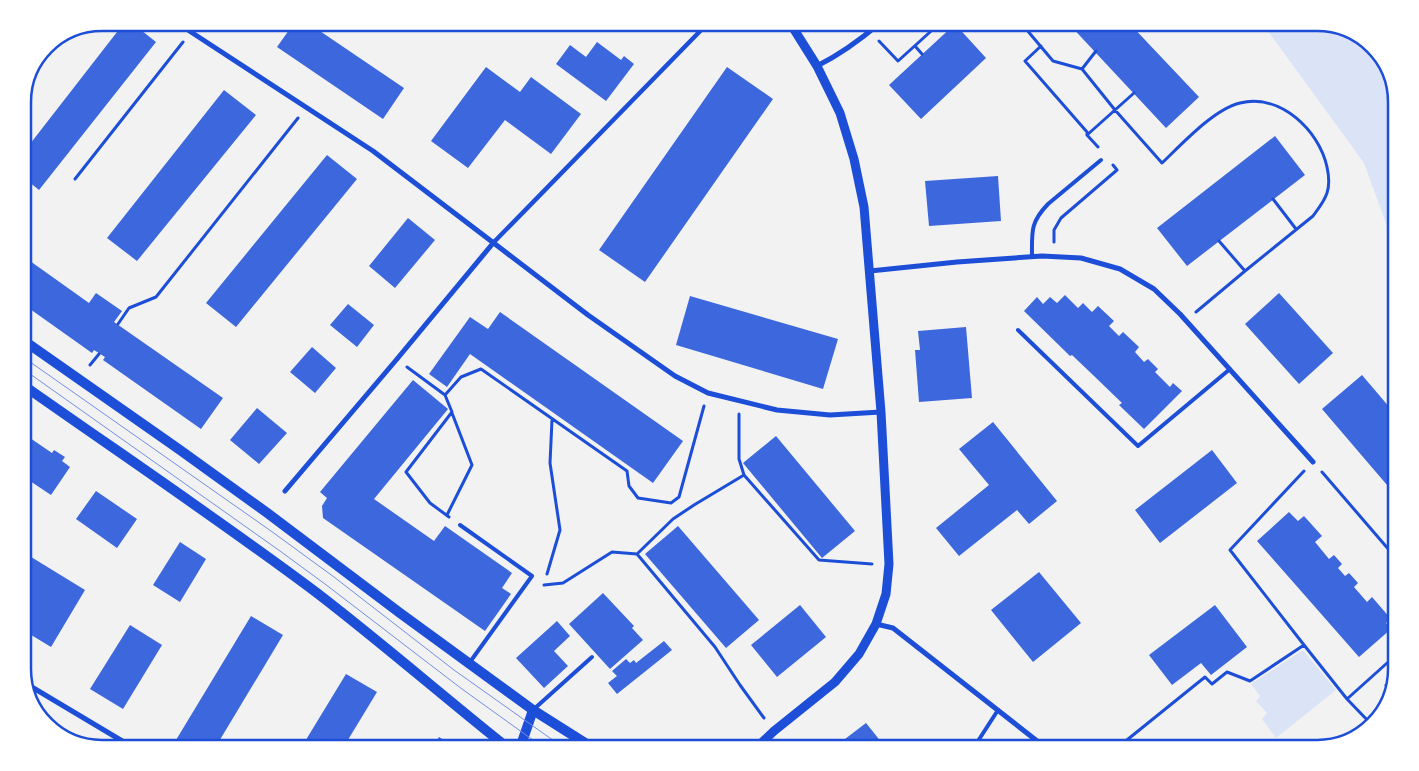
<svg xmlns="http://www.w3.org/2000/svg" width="1419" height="771" viewBox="0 0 1419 771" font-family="'Public Sans',sans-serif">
  <rect width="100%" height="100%" fill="#f2f2f2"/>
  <path fill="#dbe4f7" d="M1262 23H1317L1352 31 1383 58 1396 97V251L1364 163Z
    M1303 650 1336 690 1276 738 1262 719 1267 713 1256 701 1260 696 1251 684Z"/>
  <path fill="#3d67dc" d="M124 23H132L156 42 39 190 23 177V153Z
    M294 23H308L404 88 383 119 277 47Z
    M1068 23H1129L1199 97 1166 128Z
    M955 24 986 58 921 119 889 85Z
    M597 42 621 60 624 56 634 64 606 101 556 64 570 45 586 57Z
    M486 67 520 92 531 77 581 114 551 154 505 120 468 168 431 141Z
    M727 67 773 99 645 282 599 250Z
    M224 90 256 115 137 261 107 238Z
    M1275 136 1305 175 1187 266 1157 228Z
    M327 155 357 179 236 327 206 303Z
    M998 176 1001 221 929 226 925 181Z
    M408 218 435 240 395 288 369 266Z
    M23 256 89 303 96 293 122 311 114 322 223 398 201 429 103 360 105 357 94 350 92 353 23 304Z
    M1279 293 1333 353 1299 384 1245 324Z
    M1065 295 1078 308 1083 303 1092 312 1098 306 1114 321 1109 326 1119 336 1123 332 1139 347 1135 352 1144 362 1148 359 1158 369 1155 372 1170 387 1173 383 1182 391 1144 429 1119 405 1122 403 1093 375 1072 355 1070 356 1024 311 1037 297 1043 304 1050 297 1057 303Z
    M690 296 838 339 823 389 676 345Z
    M348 304 374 325 357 347 330 325Z
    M500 312 683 441 653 483 470 354 447 387 429 374 470 317 488 329Z
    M966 327 972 398 919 402 915 350H920L918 331Z
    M312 347 336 368 315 393 290 372Z
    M1362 375 1396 415V478L1387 485 1322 409Z
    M413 380 448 409 374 499 434 541 445 526 512 573 502 588 511 594 485 631 323 518 322 506 327 498 320 492Z
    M257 408 287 433 259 464 230 440Z
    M993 422 1057 501 1029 524 1017 510 959 556 936 528 989 485 959 449Z
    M23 431 31 436 30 438 52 453 54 450 65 457 62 461 70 467 51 495 27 479 25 482 23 481Z
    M776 436 855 531 822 558 743 463Z
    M1212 450 1237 483 1160 543 1135 510Z
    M96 491 137 519 117 548 76 519Z
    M1289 512 1298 521 1304 516 1322 536 1315 542 1329 559 1334 555 1342 564 1338 568 1345 576 1349 573 1358 583 1354 587 1367 602 1372 597 1391 619 1386 623 1391 629 1359 657 1257 541Z
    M678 526 759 620 726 648 645 554Z
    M180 542 206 559 180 602 153 585Z
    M23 552 85 590 51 647 23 630Z
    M1039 572 1081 623 1033 662 991 610Z
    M603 593 634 626 632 628 643 640 610 669 569 624Z
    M800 605 826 637 777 677 751 645Z
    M1215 605 1247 647 1211 675 1201 663 1172 685 1149 655Z
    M251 616 283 635 215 748H190L176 740Z
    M557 621 570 636 554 651 568 666 544 688 516 658Z
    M130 625 162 645 123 709 90 689Z
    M664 641 672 650 617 694 608 683 617 676 612 671 626 659 630 663 634 660 636 663Z
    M346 674 377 692 357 725 343 748H301Z
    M1395 675 1391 691V693L1384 685Z
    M866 723 886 748H840L848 742 845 739Z
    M439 737 458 748H432Z
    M1264 739 1271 748H1251Z"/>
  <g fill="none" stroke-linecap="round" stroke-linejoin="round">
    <path stroke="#1d4ed8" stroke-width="3" d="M1021 23 1053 61 1082 69 1115 110 1162 163C1182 144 1214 109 1240 103 1280 93 1319 130 1327 167 1329 176 1330 184 1327 193 1324 202 1318 209 1313 216L1245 271 1196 312
      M879 41 898 61 940 23
      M915 46 922 54
      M1041 46 1025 61 1087 132V134
      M1082 69 1096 51
      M1098 147 1087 135 1134 93
      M75 179 183 42
      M1273 199 1296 229
      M1219 241 1245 271
      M1054 242V230L1061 218 1117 170 1113 165
      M118 324 129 308 156 297 298 118
      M90 365 99 354
      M407 367 445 395 452 412 406 472 430 503 449 517
      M445 395 461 377 481 369 627 471 629 486 638 498 671 503 679 497 704 406
      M739 414V459L744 475 819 560 872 564
      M1322 472 1396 558
      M447 515 472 465 452 413
      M637 554 673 519 694 505 744 475
      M547 574 560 530 550 463 552 420
      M544 585 563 583 612 552 637 554 715 647 740 685 764 718
      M1304 645 1230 550 1304 471
      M1347 699 1396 655
      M1117 748 1205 677 1212 684 1227 672 1250 681 1304 645 1347 699 1371 724"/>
    <path stroke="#1d4ed8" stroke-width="4" d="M1032 257C1032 231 1030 223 1048 204L1101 160
      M1018 330 1138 446 1230 369
      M460 525 532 576 470 662
      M534 709 592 657
      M969 748 978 741 998 710"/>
    <path stroke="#1d4ed8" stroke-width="4.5" d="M494 242 708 23"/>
    <path stroke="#1d4ed8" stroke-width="5" d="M178 23 191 32 373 151 588 315 675 376 708 393 777 410 830 415 881 412
      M817 66C841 54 860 40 880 23
      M870 271 957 262 1042 256 1081 258 1120 269 1154 289 1180 314 1313 462
      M285 491 397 359 494 242
      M876 624 893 628 1046 748
      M25 683 134 748"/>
    <path stroke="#1d4ed8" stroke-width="9" d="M756 748 774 731 835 682 859 654 876 624 886 594 889 564 881 412 864 207 854 159 840 113 817 66 790 23"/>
    <path stroke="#1d4ed8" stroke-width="10" d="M23 340 180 450 266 512 400 613 533 710 593 748
      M23 385C121 454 221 521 317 593 382 643 444 697 508 748
      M520 748 533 710"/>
    <path stroke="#7290e2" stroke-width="1" d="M23 357 271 531 334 577 454 670 564 748
      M23 369 280 551 325 584 462 689 544 748"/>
  </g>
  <path d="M0 0H1419V771H0ZM102 31H1317A71 71 0 0 1 1388 102V669A71 71 0 0 1 1317 740H102A71 71 0 0 1 31 669V102A71 71 0 0 1 102 31Z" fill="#fff" fill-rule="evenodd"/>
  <path fill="none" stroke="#1d4ed8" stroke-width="2.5" d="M102 31H1317A71 71 0 0 1 1388 102V669A71 71 0 0 1 1317 740H102A71 71 0 0 1 31 669V102A71 71 0 0 1 102 31Z"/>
</svg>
